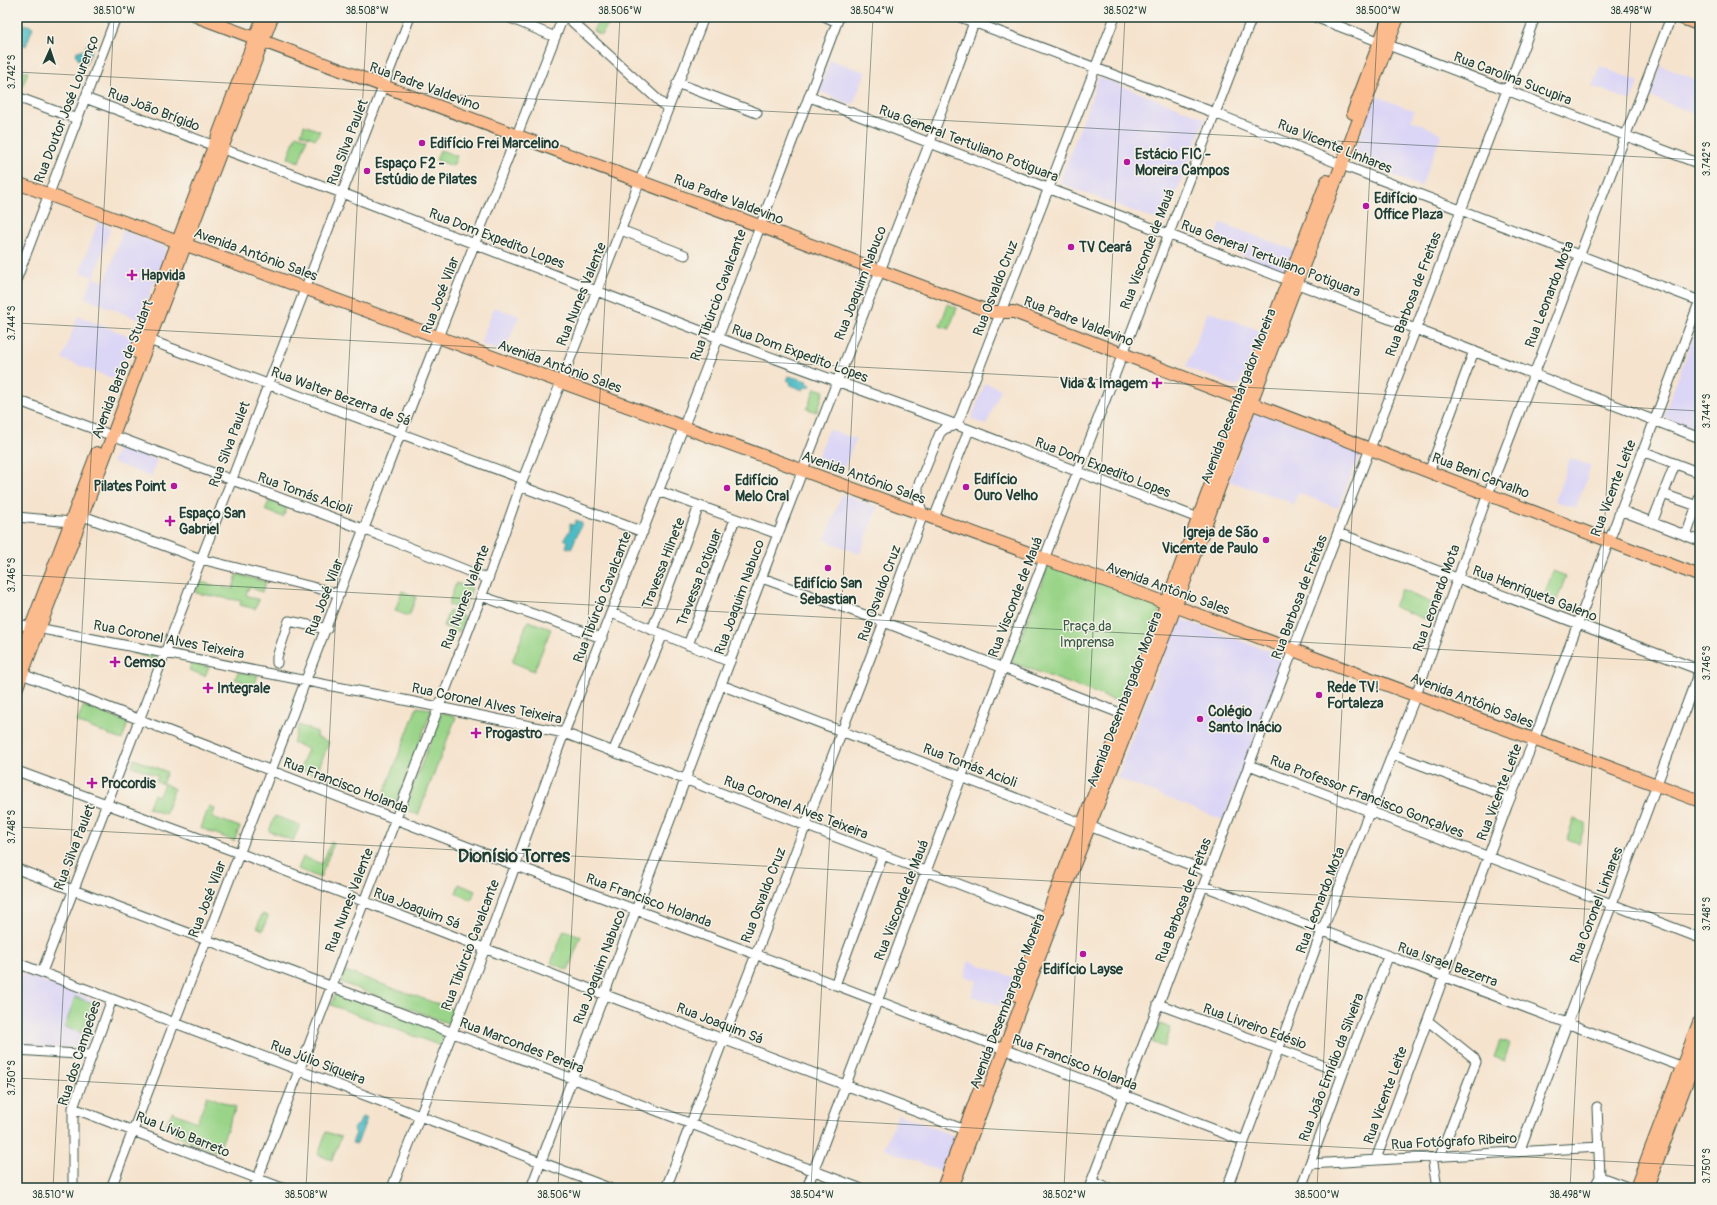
<svg xmlns="http://www.w3.org/2000/svg" width="1717" height="1205" viewBox="0 0 1717 1205" font-family="Pangolin,sans-serif">
  <rect width="100%" height="100%" fill="#f7f3e8"/>
  <filter id="ink" filterUnits="userSpaceOnUse"><feTurbulence type="fractalNoise" baseFrequency=".025" numOctaves="2"/><feDisplacementMap in="SourceGraphic" scale="8" xChannelSelector="R" yChannelSelector="G"/><feConvolveMatrix kernelMatrix="1 2 1 2 8 2 1 2 1" color-interpolation-filters="sRGB"/></filter>
  <filter id="wash" filterUnits="userSpaceOnUse"><feTurbulence type="fractalNoise" baseFrequency=".012" numOctaves="4" result="noise"/><feDisplacementMap in="SourceGraphic" scale="16" xChannelSelector="R" yChannelSelector="G"/><feGaussianBlur stdDeviation="0.9" result="paint"/><feColorMatrix in="noise" values="0 0 0 0 0 0 0 0 0 0 0 0 0 0 0 0 0 1.4 0 .05"/><feComposite in="paint" operator="in"/></filter>
  <g filter="url(#wash)">
    <rect width="100%" height="100%" fill="#f5e3cd"/>
    <path fill="#dcd6f6" d="M830 60 866 72 853 105 820 92 819 89Z
      M1600 66 1639 82 1631 101 1592 86Z
      M1661 66 1700 81V116L1649 96Z
      M1099 77 1205 118 1165 223 1059 183Z
      M1376 96 1414 111 1411 120 1442 134 1421 187 1352 159Z
      M98 222 111 227 94 278 105 282 123 230 166 247 167 250 140 320 85 298 93 277 80 272Z
      M1221 223 1294 250 1287 267 1282 270 1213 244Z
      M494 307 519 316 504 352 480 344Z
      M1208 311 1261 331 1240 384 1235 386 1186 367Z
      M78 316 134 338 117 380 62 359Z
      M1700 320V431L1666 418 1664 414Z
      M985 383 1001 389 986 425 971 419Z
      M1259 412 1359 449 1361 452 1338 508 1298 493 1293 505 1285 500 1229 481 1253 415Z
      M828 429 856 439 841 475 815 465Z
      M119 446 157 460 151 477 112 462Z
      M1570 458 1591 466 1576 508 1555 501Z
      M842 494 878 507 860 554 825 540Z
      M1181 619 1280 655 1283 661 1223 820 1117 778 1176 621Z
      M969 961 1015 978 1004 1007 971 996 977 981 964 976Z
      M25 974 102 1003 85 1048 19 1046 17 1043V979Z
      M898 1114 952 1135 954 1139 941 1171 884 1149Z"/>
    <path fill="#99d488" stroke="#5c885e" d="M601 17H614L601 35 593 30Z
      M19 69 28 72 22 87 17 85Z
      M304 125 320 131 316 139 301 134Z
      M296 135 307 139 299 162 288 158Z
      M440 150 457 156 453 166 436 160Z
      M948 304 957 308 949 329 940 326Z
      M815 388 824 391 817 412 807 409Z
      M269 501 287 508 283 517 265 510Z
      M1049 564 1162 606 1125 704 1011 662Z
      M1553 571 1566 576 1557 600 1544 596Z
      M237 574 266 582 262 592 249 587 246 595 259 600 255 609 240 605 241 601 196 593 199 582 233 589Z
      M456 583 472 588 464 610 448 605Z
      M1401 590 1432 603 1425 619 1394 607Z
      M402 591 416 597 409 616 395 611Z
      M449 611 465 617 459 632 443 626Z
      M528 621 551 629 534 671 512 662Z
      M134 650 156 655 153 669 148 667 151 658 132 653Z
      M192 663 209 667 205 676 189 670Z
      M238 672 258 675 254 686 235 679Z
      M84 705 128 723 122 740 77 722Z
      M417 707 432 709 395 806 381 801Z
      M442 712 456 717 418 815 404 809Z
      M299 725 317 732 316 737 329 742 316 775 300 769 308 749 293 743Z
      M134 759 167 772 162 784 156 781 158 776 132 766Z
      M164 783 174 789 165 814 148 808 154 794 159 796Z
      M209 806 215 809 212 817 240 827 234 841 201 828Z
      M275 816 300 825 293 841 269 831Z
      M1574 819 1586 823 1579 843 1567 839Z
      M331 842 334 843 320 878 298 869 303 857 322 864Z
      M459 884 475 891 471 900 456 893Z
      M262 914 268 916 263 930 257 927Z
      M564 930 581 936 568 970 551 963Z
      M345 971 455 1010 450 1024 340 982Z
      M336 992 446 1033 441 1046 331 1005Z
      M75 997 98 1005 87 1035 65 1027Z
      M1160 1024 1171 1028 1164 1047 1152 1042Z
      M1500 1041 1510 1044 1504 1061 1494 1057Z
      M207 1096 236 1107 218 1152 174 1135 175 1132 166 1125 172 1112 197 1122Z
      M326 1132 341 1137 332 1160 318 1155Z"/>
    <path fill="#4dbbc5" stroke="#367c7c" d="M25 24 33 27 26 46 22 44 23 41 17 33 22 30Z
      M87 44 90 45 89 48 92 49 86 64 80 62 76 55 77 51H84Z
      M789 376 807 381 806 383 811 385 809 388 805 387 803 390 790 385 791 382 787 380Z
      M576 520 582 523 571 549 566 547 568 541 564 539 570 530V524L574 525Z
      M362 1117 367 1118 357 1144 352 1143 356 1133 353 1129 356 1125 358 1126Z"/>
  </g>
  <g filter="url(#ink)">
    <g fill="none" stroke-linecap="round" stroke-linejoin="round">
      <g stroke="#3f564b" stroke-width="11">
        <path id="minor" d="M508 17 555 37
          M567 17 667 108
          M826 17 837 22
          M960 17 1215 113 1342 165 1700 301
          M1315 17 1700 164
          M677 83 757 113
          M17 97 77 119
          M810 97 1700 438
          M85 98 342 193 724 340 957 425 1198 518
          M621 230 685 255
          M17 278 116 17
          M149 340 523 479
          M17 400 105 433
          M957 425 1115 17
          M112 435 371 532 488 579
          M1642 451 1700 473
          M1429 472 1474 351
          M520 486 643 532
          M658 491 778 534
          M1663 494 1700 507
          M1620 510 1700 541
          M17 517 71 522 83 516 201 559 340 594
          M934 518 969 430
          M1652 523 1675 464
          M1338 533 1700 670
          M1686 536 1700 496
          M762 578 884 622 1125 715
          M481 596 602 638
          M612 613 730 662
          M17 624 429 705 564 733 1045 917
          M652 630 699 506
          M688 645 735 519
          M277 663V657L289 621 327 629
          M22 674 509 863 755 954 1244 1141
          M721 685 1209 872
          M613 752 663 634
          M1392 754 1510 798
          M1249 765 1700 938
          M17 771 239 853 595 991 965 1130
          M17 869 338 989 859 1188
          M1204 886 1683 1067
          M17 963 609 1188
          M42 972 410 17
          M835 985 883 855
          M1158 1004 1343 1073
          M1428 1021 1474 1058 1476 1062 1440 1156
          M17 1050 91 1055
          M1690 1072 1700 1076
          M73 1108 282 1188
          M1519 1152 1700 669
          M1376 1159 1507 806 1534 740 1700 300
          M1433 1163 1437 1188
          M1310 1164 1599 1147
          M1600 1177 1630 1188
          M1092 1182 1108 1188
          M73 1188V1108L112 999
          M111 1188 401 432 563 17
          M254 1188 488 579 523 479 704 17
          M392 1188 485 948 564 733 715 346 839 17
          M531 1188 778 534 930 142 976 17
          M666 1188 884 622 923 514 918 500V486L940 433 944 429 957 425
          M807 1188 1002 669 1252 17
          M1089 1188 1249 765 1535 17
          M1227 1188 1322 931 1416 695 1485 502 1671 17
          M1301 1188 1343 1073 1388 957
          M1594 1188 1600 1177 1597 1107"/>
      </g>
      <g stroke="#3f564b" stroke-width="14">
        <path id="major" d="M198 17 991 312H1014L1700 576
          M1679 17 1700 25
          M1353 113 1389 17
          M17 183 1045 559 1126 588 1700 801
          M136 352 263 17
          M20 656 97 453
          M17 687 272 17
          M1016 995 1125 715 1246 390 1327 181
          M943 1188 979 1091
          M952 1188 1072 870 1171 618 1230 458 1398 17
          M1636 1188 1700 1020
          M1647 1188 1700 1046"/>
      </g>
      <use href="#minor" stroke="#fff" stroke-width="9"/>
      <use href="#major" stroke="#fbbb8d" stroke-width="12"/>
    </g>
  </g>
  <path fill="none" stroke="#1f3d34" stroke-width="1" stroke-opacity="0.45" d="M17 72 1700 160M17 323 1700 411M17 575 1700 663M17 827 1700 915M17 1078 1700 1166M53 1188 114 17M306 1188 367 17M558 1188 620 17M811 1188 873 17M1064 1188 1125 17M1317 1188 1378 17M1570 1188 1631 17"/>
  <g fill="#b5179e" stroke="#f7f3e8" stroke-width="1.5">
    <circle cx="422" cy="143" r="4"/>
    <circle cx="1127" cy="162" r="4"/>
    <circle cx="367" cy="171" r="4"/>
    <circle cx="1366" cy="206" r="4"/>
    <circle cx="1071" cy="247" r="4"/>
    <path d="M130 269h4v4h4v4h-4v4h-4v-4h-4v-4h4z"/>
    <path d="M1155 377h4v4h4v4h-4v4h-4v-4h-4v-4h4z"/>
    <circle cx="174" cy="486" r="4"/>
    <circle cx="966" cy="487" r="4"/>
    <circle cx="727" cy="488" r="4"/>
    <path d="M168 515h4v4h4v4h-4v4h-4v-4h-4v-4h4z"/>
    <circle cx="1266" cy="540" r="4"/>
    <circle cx="828" cy="568" r="4"/>
    <path d="M113 656h4v4h4v4h-4v4h-4v-4h-4v-4h4z"/>
    <path d="M206 682h4v4h4v4h-4v4h-4v-4h-4v-4h4z"/>
    <circle cx="1319" cy="695" r="4"/>
    <circle cx="1200" cy="719" r="4"/>
    <path d="M474 727h4v4h4v4h-4v4h-4v-4h-4v-4h4z"/>
    <path d="M90 777h4v4h4v4h-4v4h-4v-4h-4v-4h4z"/>
    <circle cx="1083" cy="954" r="4"/>
  </g>
  <g text-anchor="middle" stroke-width="3" stroke-linejoin="round" paint-order="stroke">
    <g font-size="14" fill="#1f3d34" stroke="#f7f3e8">
      <text transform="translate(1513 78) rotate(21)" y="5">Rua Carolina Sucupira</text>
      <text transform="translate(425 86) rotate(20)" y="5">Rua Padre Valdevino</text>
      <text transform="translate(66 109) rotate(-69)" y="5">Rua Doutor José Lourenço</text>
      <text transform="translate(154 109) rotate(21)" y="5">Rua João Brígido</text>
      <text transform="translate(347 142) rotate(-69)" y="5">Rua Silva Paulet</text>
      <text transform="translate(969 143) rotate(21)" y="5">Rua General Tertuliano Potiguara</text>
      <text transform="translate(1335 146) rotate(22)" y="5">Rua Vicente Linhares</text>
      <text transform="translate(729 199) rotate(21)" y="5">Rua Padre Valdevino</text>
      <text transform="translate(497 238) rotate(21)" y="5">Rua Dom Expedito Lopes</text>
      <text transform="translate(1147 249) rotate(-69)" y="5">Rua Visconde de Mauá</text>
      <text transform="translate(256 254) rotate(20)" y="5">Avenida Antônio Sales</text>
      <text transform="translate(1271 258) rotate(21)" y="5">Rua General Tertuliano Potiguara</text>
      <text transform="translate(860 283) rotate(-69)" y="5">Rua Joaquim Nabuco</text>
      <text transform="translate(995 288) rotate(-69)" y="5">Rua Osvaldo Cruz</text>
      <text transform="translate(581 294) rotate(-68)" y="5">Rua Nunes Valente</text>
      <text transform="translate(1413 294) rotate(-69)" y="5">Rua Barbosa de Freitas</text>
      <text transform="translate(1549 294) rotate(-69)" y="5">Rua Leonardo Mota</text>
      <text transform="translate(440 295) rotate(-69)" y="5">Rua José Vilar</text>
      <text transform="translate(718 295) rotate(-70)" y="5">Rua Tibúrcio Cavalcante</text>
      <text transform="translate(1079 321) rotate(21)" y="5">Rua Padre Valdevino</text>
      <text transform="translate(800 353) rotate(20)" y="5">Rua Dom Expedito Lopes</text>
      <text transform="translate(560 366) rotate(20)" y="5">Avenida Antônio Sales</text>
      <text transform="translate(122 369) rotate(-69)" y="5">Avenida Barão de Studart</text>
      <text transform="translate(341 396) rotate(20)" y="5">Rua Walter Bezerra de Sá</text>
      <text transform="translate(1238 396) rotate(-69)" y="5">Avenida Desembargador Moreira</text>
      <text transform="translate(229 444) rotate(-69)" y="5">Rua Silva Paulet</text>
      <text transform="translate(1103 467) rotate(21)" y="5">Rua Dom Expedito Lopes</text>
      <text transform="translate(1481 475) rotate(21)" y="5">Rua Beni Carvalho</text>
      <text transform="translate(864 477) rotate(20)" y="5">Avenida Antônio Sales</text>
      <text transform="translate(1613 488) rotate(-69)" y="5">Rua Vicente Leite</text>
      <text transform="translate(305 493) rotate(20)" y="5">Rua Tomás Acioli</text>
      <text transform="translate(663 563) rotate(-69)" y="5">Travessa Hilnete</text>
      <text transform="translate(699 577) rotate(-69)" y="5">Travessa Potiguar</text>
      <text transform="translate(1168 588) rotate(20)" y="5">Avenida Antônio Sales</text>
      <text transform="translate(879 593) rotate(-70)" y="5">Rua Osvaldo Cruz</text>
      <text transform="translate(1535 593) rotate(21)" y="5">Rua Henriqueta Galeno</text>
      <text transform="translate(324 597) rotate(-69)" y="5">Rua José Vilar</text>
      <text transform="translate(465 597) rotate(-69)" y="5">Rua Nunes Valente</text>
      <text transform="translate(602 597) rotate(-69)" y="5">Rua Tibúrcio Cavalcante</text>
      <text transform="translate(739 597) rotate(-70)" y="5">Rua Joaquim Nabuco</text>
      <text transform="translate(1015 597) rotate(-69)" y="5">Rua Visconde de Mauá</text>
      <text transform="translate(1299 597) rotate(-69)" y="5">Rua Barbosa de Freitas</text>
      <text transform="translate(1436 598) rotate(-70)" y="5">Rua Leonardo Mota</text>
      <text transform="translate(169 639) rotate(11)" y="5">Rua Coronel Alves Teixeira</text>
      <text transform="translate(1124 699) rotate(-69)" y="5">Avenida Desembargador Moreira</text>
      <text transform="translate(1472 700) rotate(21)" y="5">Avenida Antônio Sales</text>
      <text transform="translate(487 703) rotate(12)" y="5">Rua Coronel Alves Teixeira</text>
      <text transform="translate(970 765) rotate(21)" y="5">Rua Tomás Acioli</text>
      <text transform="translate(346 785) rotate(21)" y="5">Rua Francisco Holanda</text>
      <text transform="translate(1499 792) rotate(-69)" y="5">Rua Vicente Leite</text>
      <text transform="translate(1367 796) rotate(21)" y="5">Rua Professor Francisco Gonçalves</text>
      <text transform="translate(796 807) rotate(21)" y="5">Rua Coronel Alves Teixeira</text>
      <text transform="translate(74 847) rotate(-69)" y="5">Rua Silva Paulet</text>
      <text transform="translate(763 895) rotate(-69)" y="5">Rua Osvaldo Cruz</text>
      <text transform="translate(207 899) rotate(-69)" y="5">Rua José Vilar</text>
      <text transform="translate(349 900) rotate(-69)" y="5">Rua Nunes Valente</text>
      <text transform="translate(649 900) rotate(20)" y="5">Rua Francisco Holanda</text>
      <text transform="translate(901 900) rotate(-69)" y="5">Rua Visconde de Mauá</text>
      <text transform="translate(1183 900) rotate(-69)" y="5">Rua Barbosa de Freitas</text>
      <text transform="translate(1320 900) rotate(-69)" y="5">Rua Leonardo Mota</text>
      <text transform="translate(1596 905) rotate(-69)" y="5">Rua Coronel Linhares</text>
      <text transform="translate(417 908) rotate(21)" y="5">Rua Joaquim Sá</text>
      <text transform="translate(470 945) rotate(-69)" y="5">Rua Tibúrcio Cavalcante</text>
      <text transform="translate(1448 964) rotate(20)" y="5">Rua Israel Bezerra</text>
      <text transform="translate(599 967) rotate(-69)" y="5">Rua Joaquim Nabuco</text>
      <text transform="translate(1007 1001) rotate(-69)" y="5">Avenida Desembargador Moreira</text>
      <text transform="translate(720 1023) rotate(21)" y="5">Rua Joaquim Sá</text>
      <text transform="translate(1255 1026) rotate(20)" y="5">Rua Livreiro Edésio</text>
      <text transform="translate(522 1045) rotate(21)" y="5">Rua Marcondes Pereira</text>
      <text transform="translate(79 1053) rotate(-72)" y="5">Rua dos Campeões</text>
      <text transform="translate(318 1062) rotate(21)" y="5">Rua Júlio Siqueira</text>
      <text transform="translate(1075 1062) rotate(21)" y="5">Rua Francisco Holanda</text>
      <text transform="translate(1331 1067) rotate(-69)" y="5">Rua João Emídio da Silveira</text>
      <text transform="translate(1385 1095) rotate(-70)" y="5">Rua Vicente Leite</text>
      <text transform="translate(183 1134) rotate(22)" y="5">Rua Lívio Barreto</text>
      <text transform="translate(1454 1141) rotate(-3)" y="5">Rua Fotógrafo Ribeiro</text>
    </g>
    <g font-size="14" font-weight="bold" fill="#1f3d34" stroke="#f7f3e8" text-anchor="start">
      <text x="430" y="148">Edifício Frei Marcelino</text>
      <text x="1135" y="159">Estácio FIC -<tspan x="1135" dy="16">Moreira Campos</tspan></text>
      <text x="375" y="168">Espaço F2 -<tspan x="375" dy="16">Estúdio de Pilates</tspan></text>
      <text x="1374" y="203">Edifício<tspan x="1374" dy="16">Office Plaza</tspan></text>
      <text x="1079" y="252">TV Ceará</text>
      <text x="141" y="280">Hapvida</text>
      <text x="1148" y="388" text-anchor="end">Vida &amp; Imagem</text>
      <text x="974" y="484">Edifício<tspan x="974" dy="16">Ouro Velho</tspan></text>
      <text x="735" y="485">Edifício<tspan x="735" dy="16">Melo Cral</tspan></text>
      <text x="166" y="491" text-anchor="end">Pilates Point</text>
      <text x="179" y="518">Espaço San<tspan x="179" dy="16">Gabriel</tspan></text>
      <text x="1258" y="537" text-anchor="end">Igreja de São<tspan x="1258" dy="16">Vicente de Paulo</tspan></text>
      <text x="828" y="588" text-anchor="middle">Edifício San<tspan x="828" dy="16">Sebastian</tspan></text>
      <text x="124" y="667">Cemso</text>
      <text x="1327" y="692">Rede TV!<tspan x="1327" dy="16">Fortaleza</tspan></text>
      <text x="217" y="693">Integrale</text>
      <text x="1208" y="716">Colégio<tspan x="1208" dy="16">Santo Inácio</tspan></text>
      <text x="485" y="738">Progastro</text>
      <text x="101" y="788">Procordis</text>
      <text x="1083" y="974" text-anchor="middle">Edifício Layse</text>
    </g>
    <g font-size="14" fill="#375b45" stroke="#f7f3e8">
      <text x="1087" y="631">Praça da<tspan x="1087" dy="16">Imprensa</tspan></text>
    </g>
    <g font-size="18" font-weight="bold" fill="#1f3d34" stroke="#f7f3e8">
      <text x="514" y="862">Dionísio Torres</text>
    </g>
  </g>
  <rect width="1717" height="1205" fill="none" stroke="#f7f3e8" stroke-width="44"/>
  <g transform="translate(50 50) rotate(3)" stroke="#f7f3e8" stroke-width="3" paint-order="stroke">
  <path d="M0-3L7 15L0 10L-7 15Z" fill="#1f3d34"/>
  <text y="-6" font-size="11" font-weight="bold" text-anchor="middle" fill="#1f3d34">N</text>
  </g>
  <rect x="22" y="22" width="1673" height="1161" fill="none" stroke="#1f3d34" stroke-width="1.5"/>
  <g font-size="10" text-anchor="middle" fill="#1f3d34">
    <text x="114" y="14">38.510°W</text>
    <text x="367" y="14">38.508°W</text>
    <text x="620" y="14">38.506°W</text>
    <text x="872" y="14">38.504°W</text>
    <text x="1125" y="14">38.502°W</text>
    <text x="1378" y="14">38.500°W</text>
    <text x="1631" y="14">38.498°W</text>
    <text transform="translate(11 72) rotate(-90)" y="4">3.742°S</text>
    <text transform="translate(1706 159) rotate(-90)" y="4">3.742°S</text>
    <text transform="translate(11 323) rotate(-90)" y="4">3.744°S</text>
    <text transform="translate(1706 411) rotate(-90)" y="4">3.744°S</text>
    <text transform="translate(11 575) rotate(-90)" y="4">3.746°S</text>
    <text transform="translate(1706 663) rotate(-90)" y="4">3.746°S</text>
    <text transform="translate(11 827) rotate(-90)" y="4">3.748°S</text>
    <text transform="translate(1706 914) rotate(-90)" y="4">3.748°S</text>
    <text transform="translate(11 1078) rotate(-90)" y="4">3.750°S</text>
    <text transform="translate(1706 1166) rotate(-90)" y="4">3.750°S</text>
    <text x="53" y="1198">38.510°W</text>
    <text x="306" y="1198">38.508°W</text>
    <text x="559" y="1198">38.506°W</text>
    <text x="812" y="1198">38.504°W</text>
    <text x="1064" y="1198">38.502°W</text>
    <text x="1317" y="1198">38.500°W</text>
    <text x="1570" y="1198">38.498°W</text>
  </g>
</svg>
